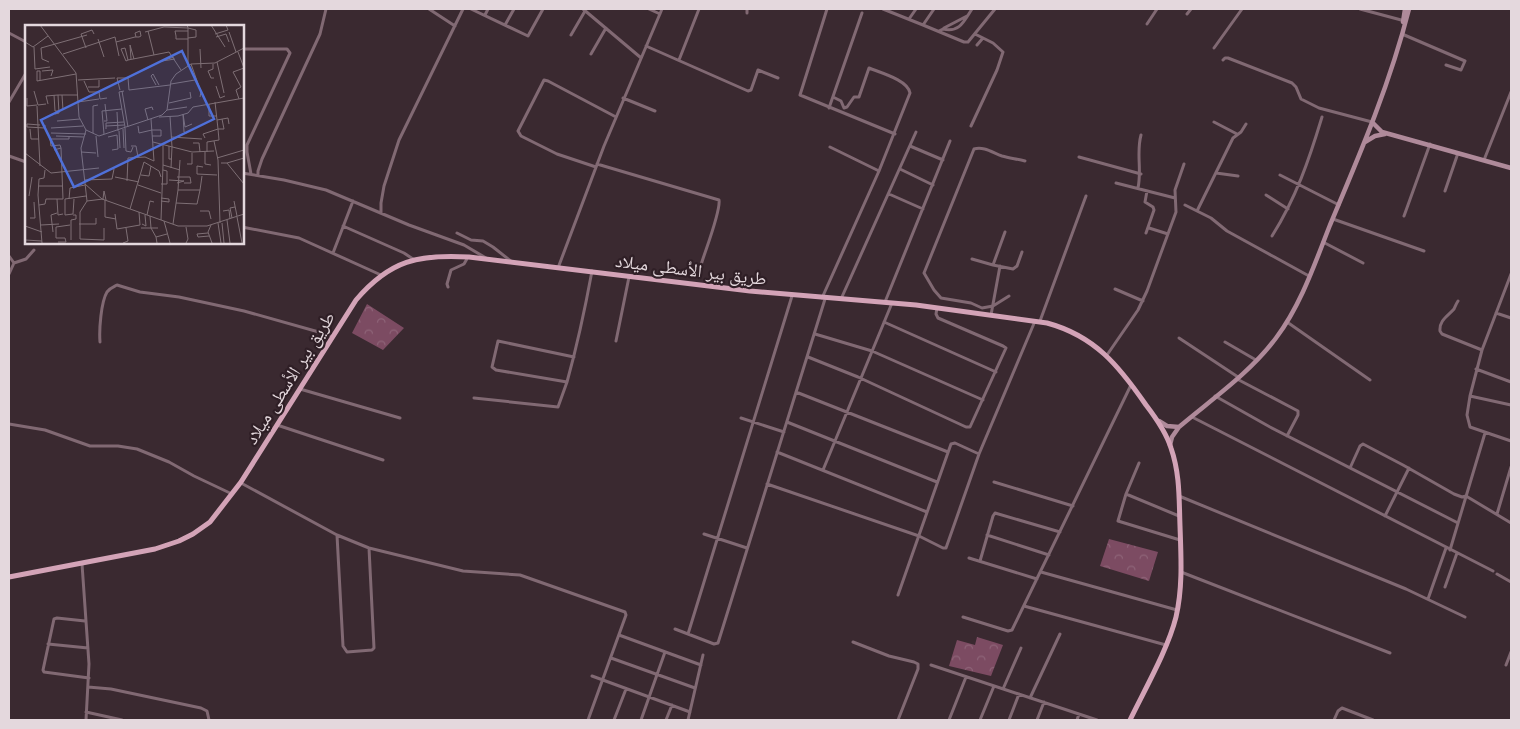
<svg xmlns="http://www.w3.org/2000/svg" width="1520" height="729" viewBox="0 0 1520 729" font-family="Poppins,'Noto Naskh Arabic',sans-serif">
  <defs>
    <pattern id="forest-crowns" width="20" height="18" patternUnits="userSpaceOnUse" patternTransform="scale(1.25)"><rect width="20" height="18" fill="#7c4b62"/><path d="M2 6a3 3 0 1 1 6 0M12 15a3 3 0 1 1 6 0" fill="none" stroke="#8e6478"/></pattern>
  </defs>
  <rect width="100%" height="100%" fill="#3a2930"/>
  <path fill="url(#forest-crowns)" d="M367 304 404 328 383 350 352 333Z
    M1109 539 1158 552 1149 581 1100 566Z
    M977 637 1003 645 991 676 949 666 957 640 975 645Z"/>
  <g fill="none" stroke-linecap="round" stroke-linejoin="round">
    <path stroke="#816973" stroke-width="3" d="M429 9 455 26
      M471 9 528 36 543 9
      M583 9 640 57
      M649 9 660 14
      M827 9 800 95 895 134
      M883 9 923 25 934 9
      M1360 9 1405 21
      M747 13V9
      M1187 14 1191 9
      M485 15 488 9
      M909 19 916 9
      M1147 24 1157 9
      M505 25 514 9
      M923 25 964 42H968L995 9
      M944 28 967 16
      M939 31 943 29C960 33 964 21 972 9
      M9 33 26 42
      M1402 34 1465 61 1461 70 1446 65
      M571 35 585 11
      M977 45 983 38
      M646 46 748 91 751 90 758 70 778 78
      M1214 48 1242 9
      M242 49H287L290 53 247 145V152L251 174
      M591 54 606 28
      M679 60 699 9
      M1223 60 1225 58H1228L1292 83 1296 87 1301 99 1319 108 1372 122
      M623 98 655 111
      M9 102 26 73
      M829 108 862 13
      M1214 122 1237 134
      M971 126 997 70 1003 52 993 43 975 34
      M910 146 943 160
      M830 147 879 171
      M9 156 26 162
      M1079 157 1141 174
      M1484 160 1511 92
      M597 164 719 200C721 211 705 251 701 265
      M596 167 557 154 521 136 518 131 544 80 548 81 616 117
      M900 169 933 185
      M242 173 284 180 326 190 409 225 464 245 486 258
      M1216 173 1238 176
      M258 175V171L262 159 320 34 326 9
      M1280 175 1339 205
      M1116 183 1175 198
      M1138 188C1142 169 1136 153 1141 135
      M1445 191 1458 153
      M889 194 923 209
      M1266 195 1288 209
      M1185 205 1211 218 1227 231 1309 276
      M1197 211 1233 138 1241 132 1246 124
      M381 213V203L384 186 399 140 463 9
      M1404 216 1430 144
      M1333 219 1424 251
      M343 226 404 253 413 259
      M242 227 299 238 381 275
      M1149 228 1168 234
      M457 233 471 240 483 241 493 247 512 262
      M1146 233 1154 210 1153 207 1145 202 1147 191
      M1272 236C1296 198 1309 160 1322 117
      M1323 242 1363 263
      M333 253 353 201
      M9 256 14 263
      M972 259 993 265 1013 269 1017 266 1022 252
      M993 265 1005 232
      M558 268 604 146 662 9
      M9 274 14 263 26 259 34 250
      M448 287 447 284 451 270 464 264 468 257
      M1115 289 1143 301
      M1009 296 993 306 982 308 971 303 941 298 934 290 924 273 974 149C984 146 993 153 1002 156 1009 158 1017 159 1025 161
      M822 298 879 171 910 93C908 80 881 73 869 68L859 97H854L847 107 844 108 841 101 833 97
      M841 299 916 132
      M1458 301C1456 304 1455 307 1454 309 1448 316 1439 320 1440 331L1442 334 1482 350
      M885 302 950 141
      M1496 313 1511 318
      M991 315 1000 266
      M1040 321 1086 196
      M884 322 996 372
      M1287 322 1370 380
      M815 334 872 351 983 400
      M1179 338 1238 377
      M616 341 629 277
      M100 342C99 330 101 302 107 292 110 288 113 287 117 285L140 292 179 297 244 311 333 336
      M1225 342 1256 360
      M1107 355 1138 310 1147 291 1176 212 1175 190 1184 164
      M574 357 498 341 492 367 496 370 567 382C577 346 585 309 592 271
      M808 357 858 377 966 427H970L1006 348 1003 346 938 318 936 314 937 308
      M1476 369 1511 382
      M1237 379 1298 411V415L1287 436
      M300 389 400 418
      M796 392 948 452
      M1215 396 1270 427 1458 523
      M1470 396 1482 350 1511 274
      M474 398 558 407 567 382
      M1511 405 1470 396 1467 415 1470 427 1511 441
      M1192 417 1493 571
      M741 418 784 432
      M787 422 937 482
      M9 424 45 430 90 446H118L137 449 169 462 194 476 232 494
      M277 425 383 460
      M777 452 927 512
      M1139 463 1126 494 1118 521 1180 540
      M1350 468 1360 446 1363 444 1403 465 1454 494 1462 497 1466 496 1511 523
      M823 470 892 303
      M994 482 1073 506
      M241 483 337 535 369 548 463 571 520 575 625 612 626 615 588 720
      M767 484 919 536 943 548H946L979 454 1035 321
      M1126 494 1179 516
      M1179 496 1406 589 1465 617
      M1497 514 1511 467
      M1385 516 1409 468
      M704 534 747 548
      M337 535 343 646 347 652 372 650 374 648 369 548
      M987 535 1049 555
      M1450 550 1485 433
      M969 558 1037 579
      M980 561 993 516 995 513 1060 532
      M82 564 89 664 86 720
      M1041 572 1177 610
      M1181 572 1390 653
      M1497 574 1511 582
      M1445 587 1457 553
      M898 595 951 444 955 443 979 454
      M1428 599 1446 548
      M1024 606 1166 645
      M963 617 1008 631 1012 630 1131 385
      M85 621 57 618 54 619 43 670 44 672 89 678
      M675 629 714 644 718 643 825 299
      M688 634 792 296
      M619 635 701 665
      M853 642 889 656 914 662 918 664V669L898 720
      M48 644 88 648
      M611 658 695 688
      M931 665 1097 720
      M1506 665 1511 652
      M592 676 690 712
      M88 687 111 689 201 708 207 711 209 720
      M1003 689 1021 648
      M1030 698 1060 634
      M86 712 122 720
      M614 720 626 689
      M641 720 665 652
      M666 720 672 705
      M688 720 703 655
      M949 720 966 677
      M980 720 994 686
      M1009 720 1019 694
      M1037 720 1044 702
      M1077 720 1079 714
      M1334 720 1338 711 1342 708 1373 720"/>
    <path stroke="#af8a9a" stroke-width="4.5" d="M1403 22 1405 9
      M1373 123 1382 132 1511 168
      M1365 142 1375 136 1385 134
      M1159 421 1167 426 1179 427
      M1170 445 1172 437 1179 427C1212 399 1250 373 1276 338 1301 305 1315 263 1330 225 1360 154 1390 84 1409 9"/>
    <path stroke="#d3a3b7" stroke-width="5" d="M9 577 155 549 179 541 193 534 210 522 241 482 356 300C390 260 419 254 469 257L750 291 916 305 1047 323C1095 336 1119 366 1146 405 1156 418 1166 432 1171 448 1180 474 1179 499 1180 526 1181 556 1183 587 1176 617 1168 649 1145 689 1130 720"/>
  </g>
  <g text-anchor="middle" stroke-width="4.5" stroke-linejoin="round" paint-order="stroke">
    <g font-size="18" fill="#e4d8dd" stroke="#2f1f26">
      <text transform="translate(691 270) rotate(7)" y="6">طريق بير الأسطى ميلاد</text>
      <text transform="translate(290 378) rotate(-58)" y="6">طريق بير الأسطى ميلاد</text>
    </g>
  </g>
  <g transform="translate(25 25)">
    <rect width="219" height="219" fill="#3a2930"/>
    <path fill="none" stroke="#7e6f75" stroke-width="1" d="M15 0 51 48 54 92 61 105 74 111 137 90 142 85 146 56 151 49 166 39 190 38 219 23M186 0 200 22M123 6 129 30M120 7 139 2 163 3 162 0M204 7 211 27M190 9 203 5 201 0M151 11 150 6H163M151 11V14H163M191 12 201 9 204 17M73 14 79 32M0 17 8 22 23 11M91 17 110 12H114L116 11 115 6 110 8 111 12M9 22 10 44 25 42M61 23 56 9 67 5 69 9M100 23 103 35 101 36 96 24ZM175 24 176 43M213 27 219 43M38 29 90 12 94 31M149 32 137 36 150 34M106 34 105 20 109 34M103 35 144 27 156 45M24 37 17 34 16 23 62 10M192 37 199 68M166 39 176 67 175 72M188 39V44L183 46 186 53H189M163 41V3L171 5V12L163 13M17 46 28 45 26 51M103 53 104 65 145 60M15 55V46H12V56L51 49M53 55 90 53M59 56 64 67H74L75 74 82 73M146 59 170 55M131 60 126 51 128 49 134 60M191 61 195 73 200 71M63 62H74V55M95 65 92 53H103M9 66 13 80 21 79M97 66 103 102M99 66 94 67 100 102M29 70 30 86H33M37 70 38 85M2 73V81L12 80M214 74 211 65 216 62 208 47 219 43M53 77 74 74M144 78 166 73 165 67M23 79 21 71 33 70M184 79V91H191M12 81 15 141M142 85 162 82M92 87 93 106M30 89 34 88 33 70H53M158 89 159 107 162 108M158 89 160 102 167 99M145 91 147 122M134 92 153 91 163 88 168 82 219 73M123 95 120 84 127 82 128 85M192 95 203 93 204 99M32 96 55 94M79 96H82L80 79M81 101 99 100M113 101 114 108 127 105M2 102 20 103V100M2 102V99L15 100M26 103 58 101M100 103 101 126 106 127 108 122M5 104 6 114H14M81 104V98L99 97M98 104 99 123M61 105 56 123 62 176 55 187V214L79 215V203M127 105H136V111H127M94 106 95 123M26 108 61 109M68 108V81L73 80M79 109 77 86 97 84M31 111 59 112M71 111 73 132M83 112 92 110 93 124 87 125M146 112 177 114M180 113 178 109 193 104 190 77M28 114H25L26 121 35 120 36 123 29 125M28 114H44V111M189 116 193 135 195 198M128 117 167 127 189 126M168 118H174L175 127M138 120V140L155 145M106 121H111L113 132M144 121V134H147M56 127 71 128M180 127V139L186 140M182 127V117L194 115 193 104H199L197 94M0 128 26 148 74 143M192 133 219 125M119 137 134 146 136 152M196 138H202L219 159M202 138 219 133M162 139H167V128M178 142 172 141V149L192 150M146 143 147 122M116 150 124 151 126 141M90 152 114 157M152 152H165L166 158H159M59 155 87 154 89 144M144 155 159 156 152 158M102 156 103 133 120 132 129 136 126 94M60 159 77 174 153 201H182L219 189M136 159H142V146L138 145M113 160 136 168M14 161H38M153 165 155 135M4 171 7 152M32 174 33 190 38 189M44 174 45 163 60 160M49 174 48 189 40 190V174L61 171M78 174 79 166 81 175M80 175V192L91 194M62 176 78 174M136 176 144 177V174L136 173M209 176 212 191M151 178 172 179 175 165M14 180 20 179 21 174H38L36 123M105 184 119 137M175 186H184L186 194M198 186 204 185 205 194M90 189 92 204 115 200 114 187M122 190 125 176 129 177M125 191 126 203 131 212M212 192 217 218M5 193H10L9 177M207 193 205 183 210 182M136 195 138 140M202 195 205 218M139 196 145 218M193 198 196 218M197 198 199 218M54 199H71V193M117 199 121 201 120 190M148 199 153 165H175L177 151M16 200 34 199M186 200 183 207 187 218M0 201 17 207M161 202 163 214 161 218M116 203H133M28 207 26 190 32 188M183 208 172 209 173 212 184 211M0 215 17 216M46 215V195L51 194V190H48M33 217H41L40 213H31V202L45 200M17 218 13 170 14 154 19 153 20 145M98 218 103 216 101 203M132 218 131 212 142 209"/>
    <path fill="#4f70d9" fill-opacity="0.15" stroke="#4f70d9" stroke-width="2.5" d="M157 26 189 94 49 162 16 95Z"/>
    <rect width="219" height="219" fill="none" stroke="#e4d8dd" stroke-width="2.5"/>
  </g>
  <rect width="1520" height="729" fill="none" stroke="#e4d8dd" stroke-width="20"/>
</svg>
